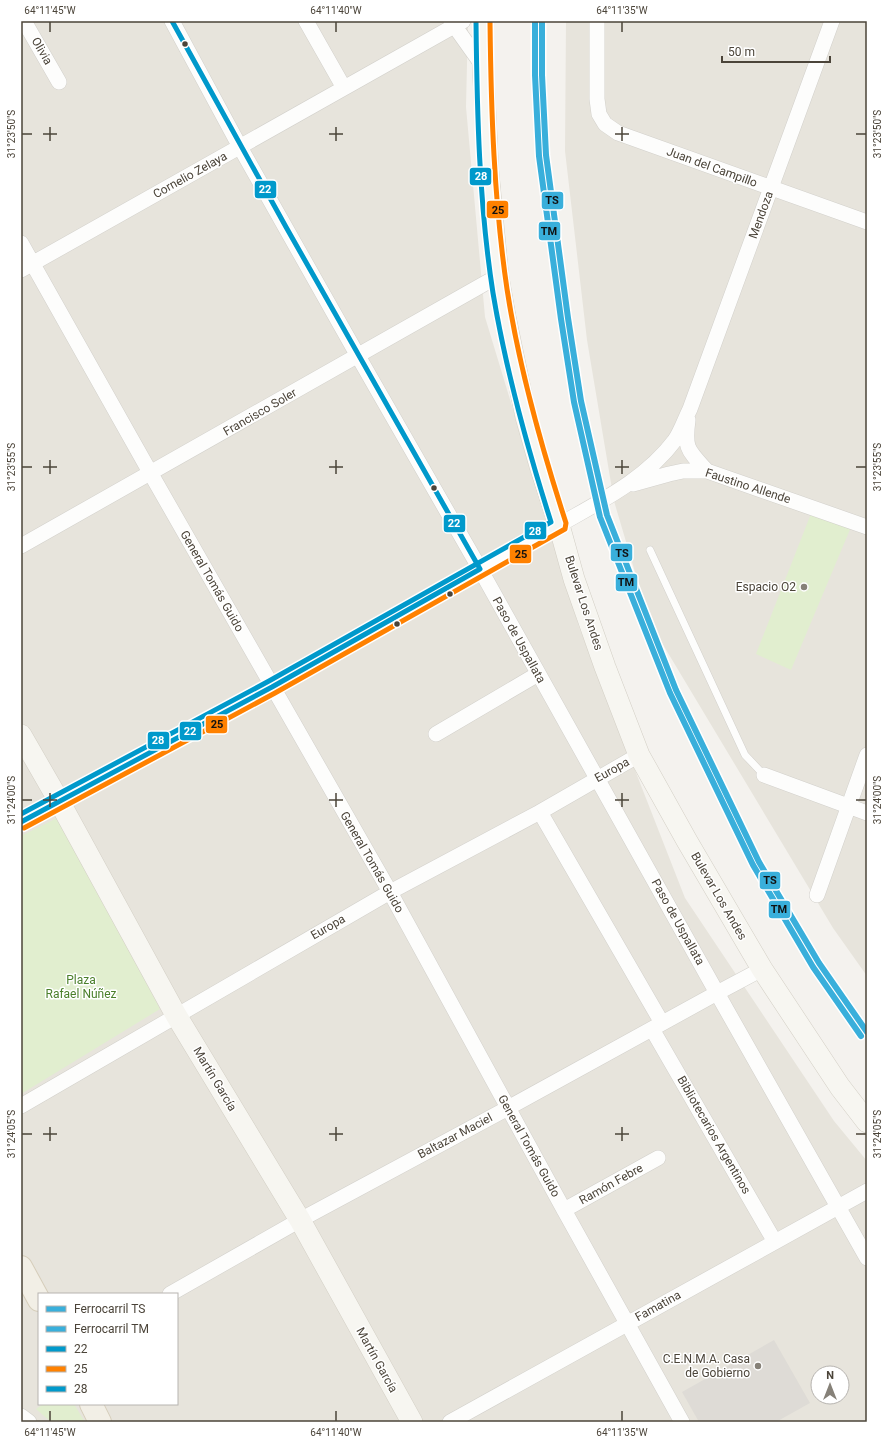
<svg xmlns="http://www.w3.org/2000/svg" width="888" height="1443" viewBox="0 0 888 1443" font-family="Roboto,sans-serif">
  <rect width="100%" height="100%" fill="#f4f2ee"/>
  <path fill="#e7e4dc" fill-rule="evenodd" d="M21 21H468L466 107 485 317 579 627 685 898 834 1121 867 1161V1422H21ZM39 1294H177V1404H39ZM818 1373H842V1397H818Z
    M566 21H867V976L833 928 650 623 614 501 587 340 565 151Z"/>
  <path fill="#e1eecf" d="M814 506 854 520 791 670 756 654Z
    M59 817 160 1009 21 1094V836Z
    M43 1404H74L85 1422H51L36 1409Z"/>
  <path fill="#dedbd6" d="M774 1340 810 1403 776 1422H699L682 1392Z"/>
  <g fill="none" stroke-linecap="round" stroke-linejoin="round">
    <g stroke="#d2d0cb" stroke-width="8">
      <path id="service" d="M650 550 745 755 764 775"/>
    </g>
    <g stroke="#d2d0cb" stroke-width="16">
      <path id="minor" d="M24 21 59 82
        M172 21 240 147 358 356 480 569 717 993 867 1258
        M306 21 344 88
        M451 21 483 66
        M597 21V99L599 114 605 124 618 133 867 222
        M21 243 151 474 390 892 564 1210 682 1422
        M21 270 463 21
        M688 420C684 449 688 450 707 471
        M633 484 669 474 683 471H707L867 527
        M559 525C601 501 646 479 675 440 681 431 685 419 690 409L832 21
        M21 546 498 276
        M436 734 538 674
        M764 775 867 813
        M540 812 662 1023
        M817 895 867 755
        M652 1029 775 1242
        M21 1106 390 892 540 812 639 755
        M564 1210 658 1158
        M170 1294 300 1220 508 1108 717 993 762 969
        M21 1416 29 1422
        M450 1422 867 1191"/>
    </g>
    <g stroke="#d2d0cb" stroke-width="20">
      <path id="tertiary" d="M21 822 272 687 559 525"/>
    </g>
    <g stroke="#d3cfc5" stroke-width="22">
      <path id="secondary" d="M483 21V66L488 170 498 276 505 316 526 417 540 466 559 525 574 579 605 667 639 755 687 841 762 969 840 1087 867 1122
        M21 735 59 801 176 1015 300 1220 412 1422"/>
    </g>
    <g stroke="#d6cebb" stroke-width="24">
      <path id="primary" d="M21 1267 39 1300
        M91 1404 100 1422"/>
    </g>
    <use href="#service" stroke="#fdfdfc" stroke-width="7"/>
    <use href="#minor" stroke="#fdfdfc" stroke-width="15"/>
    <use href="#tertiary" stroke="#fdfdfc" stroke-width="18"/>
    <use href="#secondary" stroke="#f7f6f1" stroke-width="21"/>
    <use href="#primary" stroke="#f2efe6" stroke-width="22"/>
    <g stroke="#fff" stroke-width="8">
      <path id="bus-1" d="M21 822 272 687 480 569 286 227 172 21"/>
    </g>
    <g stroke="#fff" stroke-width="8">
      <path id="bus-2" d="M24 828 275 693 565 529 566 523C541 446 519 368 507 289 494 201 491 110 490 21"/>
    </g>
    <g stroke="#fff" stroke-width="8">
      <path id="bus-3" d="M21 814 269 681 551 522C527 447 506 371 493 293 479 204 477 111 476 21"/>
    </g>
    <use href="#bus-1" stroke="#0099cb" stroke-width="5"/>
    <use href="#bus-2" stroke="#ff8100" stroke-width="5"/>
    <use href="#bus-3" stroke="#0099cb" stroke-width="5"/>
    <g stroke="#fff" stroke-width="9">
      <path id="rail-1" d="M542 21V75L546 155 568 318 581 401 607 515 676 690 759 862 819 963 867 1032"/>
    </g>
    <g stroke="#fff" stroke-width="9">
      <path id="rail-2" d="M535 21V75L539 156 561 319 574 402 600 517 670 693 753 865 813 967 861 1036"/>
    </g>
    <use href="#rail-1" stroke="#39afdb" stroke-width="6"/>
    <use href="#rail-2" stroke="#39afdb" stroke-width="6"/>
  </g>
  <path fill="none" stroke="#4b4439" stroke-width="1.5" d="M50 22V32M336 22V32M622 22V32M50 127V141M336 127V141M622 127V141M22 134H32M43 134H57M329 134H343M615 134H629M856 134H866M50 460V474M336 460V474M622 460V474M22 467H32M43 467H57M329 467H343M615 467H629M856 467H866M50 793V807M336 793V807M622 793V807M22 800H32M43 800H57M329 800H343M615 800H629M856 800H866M50 1127V1141M336 1127V1141M622 1127V1141M22 1134H32M43 1134H57M329 1134H343M615 1134H629M856 1134H866M50 1411V1421M336 1411V1421M622 1411V1421"/>
  <g fill="#4b4439" stroke="#fff" stroke-width="1.5">
    <circle cx="185" cy="44" r="3.5"/>
    <circle cx="434" cy="488" r="3.5"/>
    <circle cx="450" cy="594" r="3.5"/>
    <circle cx="397" cy="624" r="3.5"/>
  </g>
  <g fill="#868178" stroke="#fff" stroke-width="1.5">
    <circle cx="804" cy="587" r="4"/>
    <circle cx="758" cy="1366" r="4"/>
  </g>
  <g text-anchor="middle" stroke-width="3" stroke-linejoin="round" paint-order="stroke">
    <g font-size="12" fill="#4b4439" stroke="#fff">
      <text transform="translate(42 51) rotate(60)" y="4">Olivia</text>
      <text transform="translate(712 167) rotate(20)" y="4">Juan del Campillo</text>
      <text transform="translate(190 175) rotate(-29)" y="4">Cornelio Zelaya</text>
      <text transform="translate(761 215) rotate(-70)" y="4">Mendoza</text>
      <text transform="translate(260 412) rotate(-30)" y="4">Francisco Soler</text>
      <text transform="translate(748 486) rotate(18)" y="4">Faustino Allende</text>
      <text transform="translate(212 581) rotate(60)" y="4">General Tomás Guido</text>
      <text transform="translate(584 603) rotate(72)" y="4">Bulevar Los Andes</text>
      <text transform="translate(519 640) rotate(61)" y="4">Paso de Uspallata</text>
      <text transform="translate(612 770) rotate(-29)" y="4">Europa</text>
      <text transform="translate(372 862) rotate(60)" y="4">General Tomás Guido</text>
      <text transform="translate(719 896) rotate(60)" y="4">Bulevar Los Andes</text>
      <text transform="translate(678 922) rotate(61)" y="4">Paso de Uspallata</text>
      <text transform="translate(328 927) rotate(-30)" y="4">Europa</text>
      <text transform="translate(215 1079) rotate(59)" y="4">Martín García</text>
      <text transform="translate(714 1135) rotate(60)" y="4">Bibliotecarios Argentinos</text>
      <text transform="translate(455 1136) rotate(-28)" y="4">Baltazar Maciel</text>
      <text transform="translate(529 1146) rotate(61)" y="4">General Tomás Guido</text>
      <text transform="translate(611 1184) rotate(-29)" y="4">Ramón Febre</text>
      <text transform="translate(658 1306) rotate(-29)" y="4">Famatina</text>
      <text transform="translate(377 1360) rotate(61)" y="4">Martín García</text>
    </g>
    <g font-size="12" fill="#4b4439" stroke="#fff" text-anchor="end">
      <text x="796" y="591">Espacio O2</text>
      <text x="750" y="1363">C.E.N.M.A. Casa<tspan x="750" dy="14">de Gobierno</tspan></text>
    </g>
    <g font-size="12" fill="#4a7f2a" stroke="#fff">
      <text x="81" y="984">Plaza<tspan x="81" dy="14">Rafael Núñez</tspan></text>
    </g>
  </g>
  <g stroke="#fff" stroke-width="1.5">
    <rect x="469" y="167" width="23" height="19" rx="4" fill="#0099cb"/>
    <rect x="254" y="180" width="23" height="19" rx="4" fill="#0099cb"/>
    <rect x="541" y="191" width="23" height="19" rx="4" fill="#39afdb"/>
    <rect x="486" y="200" width="23" height="19" rx="4" fill="#ff8100"/>
    <rect x="538" y="221" width="23" height="20" rx="4" fill="#39afdb"/>
    <rect x="443" y="514" width="23" height="19" rx="4" fill="#0099cb"/>
    <rect x="524" y="521" width="23" height="19" rx="4" fill="#0099cb"/>
    <rect x="610" y="543" width="23" height="19" rx="4" fill="#39afdb"/>
    <rect x="509" y="544" width="23" height="20" rx="4" fill="#ff8100"/>
    <rect x="615" y="573" width="23" height="19" rx="4" fill="#39afdb"/>
    <rect x="205" y="715" width="23" height="19" rx="4" fill="#ff8100"/>
    <rect x="179" y="721" width="23" height="20" rx="4" fill="#0099cb"/>
    <rect x="147" y="731" width="23" height="19" rx="4" fill="#0099cb"/>
    <rect x="759" y="871" width="22" height="19" rx="4" fill="#39afdb"/>
    <rect x="768" y="900" width="23" height="19" rx="4" fill="#39afdb"/>
  </g>
  <g font-size="11" text-anchor="middle" font-weight="bold" fill="#fff">
    <text x="481" y="180">28</text>
    <text x="265" y="193">22</text>
    <text x="454" y="527">22</text>
    <text x="535" y="535">28</text>
    <text x="190" y="735">22</text>
    <text x="158" y="744">28</text>
  </g>
  <g font-size="11" text-anchor="middle" font-weight="bold" fill="#111">
    <text x="552" y="204">TS</text>
    <text x="498" y="214">25</text>
    <text x="549" y="235">TM</text>
    <text x="622" y="557">TS</text>
    <text x="521" y="558">25</text>
    <text x="626" y="586">TM</text>
    <text x="217" y="728">25</text>
    <text x="770" y="884">TS</text>
    <text x="779" y="913">TM</text>
  </g>
  <rect width="888" height="1443" fill="none" stroke="#ffffff" stroke-width="44"/>
  <rect x="38" y="1293" width="140" height="112" fill="#ffffff" stroke="#b7b4b0"/>
  <rect x="46" y="1306" width="20" height="6" fill="#39afdb" stroke="#b7b4b0"/>
  <text x="74" y="1313" font-size="12" fill="#4b4439">Ferrocarril TS</text>
  <rect x="46" y="1326" width="20" height="6" fill="#39afdb" stroke="#b7b4b0"/>
  <text x="74" y="1333" font-size="12" fill="#4b4439">Ferrocarril TM</text>
  <rect x="46" y="1346" width="20" height="6" fill="#0099cb" stroke="#b7b4b0"/>
  <text x="74" y="1353" font-size="12" fill="#4b4439">22</text>
  <rect x="46" y="1366" width="20" height="6" fill="#ff8100" stroke="#b7b4b0"/>
  <text x="74" y="1373" font-size="12" fill="#4b4439">25</text>
  <rect x="46" y="1386" width="20" height="6" fill="#0099cb" stroke="#b7b4b0"/>
  <text x="74" y="1393" font-size="12" fill="#4b4439">28</text>
  <g transform="translate(830 1385)"><circle r="19" fill="#ffffff" stroke="#b7b4b0"/>
  <path d="M0-3L7 15L0 10L-7 15Z" fill="#868178"/>
  <text y="-6" font-size="11" font-weight="bold" text-anchor="middle" fill="#4b4439">N</text>
  </g>
  <path d="M722 56v6h108v-6" fill="none" stroke="#4b4439" stroke-width="2"/>
  <text x="728" y="56" font-size="12" fill="#4b4439" stroke="#ffffff" stroke-width="3" paint-order="stroke">50 m</text>
  <rect x="22" y="22" width="844" height="1399" fill="none" stroke="#4b4439" stroke-width="1.5"/>
  <g font-size="10" text-anchor="middle" fill="#4b4439">
    <text x="50" y="14">64°11'45"W</text>
    <text x="336" y="14">64°11'40"W</text>
    <text x="622" y="14">64°11'35"W</text>
    <text transform="translate(11 134) rotate(-90)" y="4">31°23'50"S</text>
    <text transform="translate(877 134) rotate(-90)" y="4">31°23'50"S</text>
    <text transform="translate(11 467) rotate(-90)" y="4">31°23'55"S</text>
    <text transform="translate(877 467) rotate(-90)" y="4">31°23'55"S</text>
    <text transform="translate(11 800) rotate(-90)" y="4">31°24'00"S</text>
    <text transform="translate(877 800) rotate(-90)" y="4">31°24'00"S</text>
    <text transform="translate(11 1134) rotate(-90)" y="4">31°24'05"S</text>
    <text transform="translate(877 1134) rotate(-90)" y="4">31°24'05"S</text>
    <text x="50" y="1436">64°11'45"W</text>
    <text x="336" y="1436">64°11'40"W</text>
    <text x="622" y="1436">64°11'35"W</text>
  </g>
</svg>
